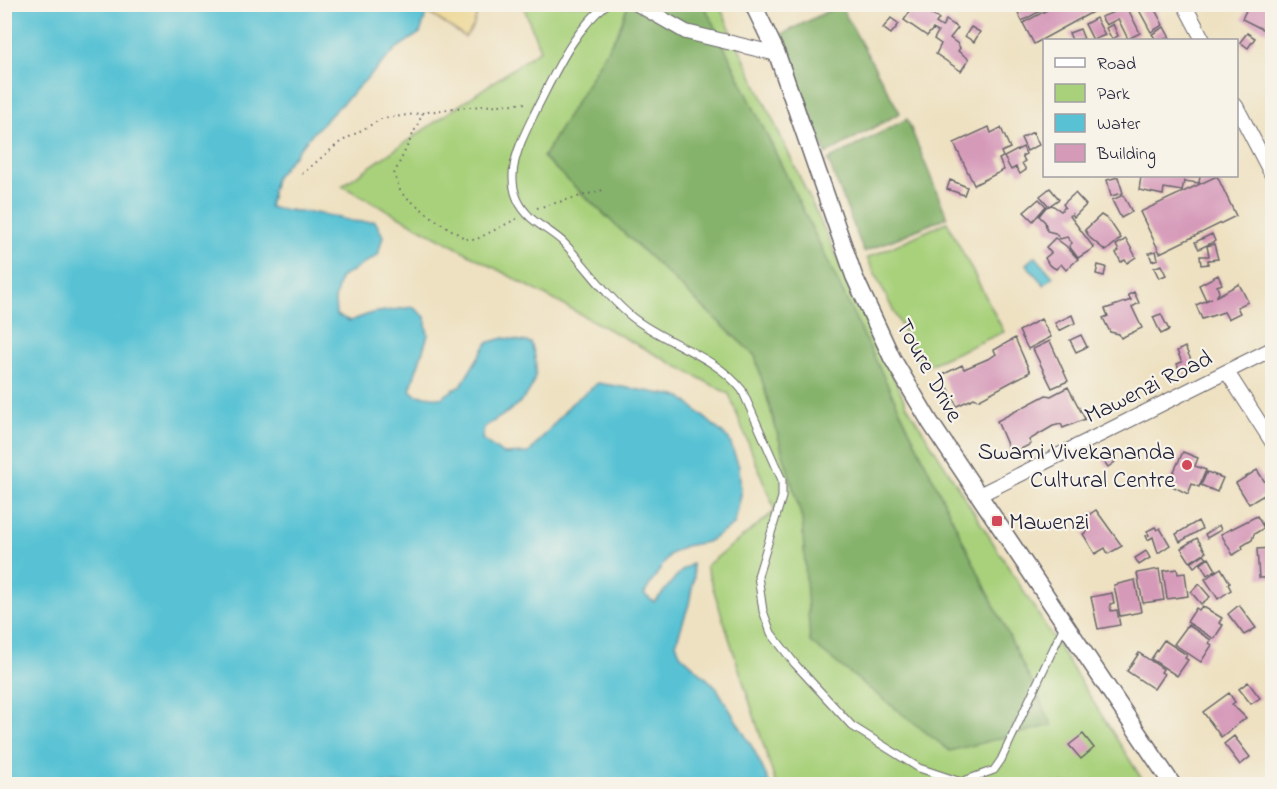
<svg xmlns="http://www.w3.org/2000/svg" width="1277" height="789" viewBox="0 0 1277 789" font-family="'Indie Flower',sans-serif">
  <rect width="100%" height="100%" fill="#f7f3e8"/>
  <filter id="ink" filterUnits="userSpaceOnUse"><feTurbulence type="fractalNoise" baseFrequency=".0167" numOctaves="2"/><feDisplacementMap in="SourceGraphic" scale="12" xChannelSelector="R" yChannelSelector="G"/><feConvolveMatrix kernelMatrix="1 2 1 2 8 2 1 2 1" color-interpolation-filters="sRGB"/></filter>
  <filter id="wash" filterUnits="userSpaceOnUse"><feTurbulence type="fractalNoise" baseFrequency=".008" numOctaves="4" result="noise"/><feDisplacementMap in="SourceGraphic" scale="24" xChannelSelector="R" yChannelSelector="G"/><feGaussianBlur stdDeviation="1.35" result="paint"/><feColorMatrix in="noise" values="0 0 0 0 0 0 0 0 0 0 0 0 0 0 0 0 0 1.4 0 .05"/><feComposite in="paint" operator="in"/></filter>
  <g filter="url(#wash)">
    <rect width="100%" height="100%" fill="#eee1c1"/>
    <path fill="#a9d17c" stroke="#667a5c" stroke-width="1.5" d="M523 5H719L907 406 1145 784H776L706 566 775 511 729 394 342 186 540 50Z
      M947 222 1004 332 922 368 867 258Z"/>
    <path fill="#86b36c" stroke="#546a54" stroke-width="1.5" d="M628 5H704L1052 725 950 751 810 642 802 519 755 356 543 157 618 32Z
      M840 5 900 113 826 154 780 35Z
      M907 119 947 217 864 252 828 160Z"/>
    <path fill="#eeda9e" stroke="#887e6c" stroke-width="1.5" d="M426 5H480L473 27 465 37 427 12Z"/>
    <path fill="#58c2d4" stroke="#3d7288" stroke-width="1.5" d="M5 4 426 5 427 12 420 33 397 48 310 136 275 178 269 207C286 211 302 211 320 214 341 216 352 225 375 221L383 236 378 255 340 278 335 300 336 315 350 321 372 313 413 307 425 317 428 335 410 390 416 395 441 398 462 384 487 343 504 338 531 343C548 389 519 406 484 427L482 439 503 454 529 453 571 404 598 383 681 397 729 439 739 467 741 495 734 525 707 542 685 546 669 555 644 594 654 602C669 589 674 573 692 564L694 577 689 604 676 643 680 654 716 687 754 750 770 784H5Z
      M1035 256 1053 277 1044 285 1026 264Z"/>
    <g id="blocks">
      <path fill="#d69ab9" d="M915 4 939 19 936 23 942 27 946 20 958 28 950 38 958 44 960 48 958 51 969 59 961 71 936 54 941 44 934 39 938 32 933 29 927 36 904 20Z
        M1014 4H1053L1022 21Z
        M1058 4H1107L1034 44 1023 23Z
        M1149 4H1152L1163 25 1151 32 1139 10Z
        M1249 4H1269L1266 10 1272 13 1270 33 1242 19Z
        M1127 7 1140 33 1128 39 1118 19 1106 25 1101 17Z
        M891 18 899 24 891 34 883 28Z
        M1096 18 1105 35 1093 40 1085 24Z
        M1113 24 1118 36 1112 39 1106 28Z
        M971 27 980 32 974 42 965 36Z
        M1164 27 1170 38 1156 40 1152 34Z
        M1080 29 1084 39 1072 40 1069 33Z
        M1247 33 1255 38 1248 48 1240 42Z
        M989 127 991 133 1001 128 1010 148 1001 152 1003 157 999 159 1004 170 974 185 954 143Z
        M1033 132 1039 145 1027 151 1021 138Z
        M1023 147 1026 154 1022 156 1025 161 1022 163 1026 170 1020 174 1016 167 1011 170 1004 157Z
        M1141 176H1200L1199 183 1184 181 1182 191 1164 188 1163 195 1139 190Z
        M1217 176 1236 216 1160 253 1140 212Z
        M1118 177 1123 193 1111 196 1107 180Z
        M950 180 967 187 964 195 947 189Z
        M1050 188 1059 199 1049 206 1040 196Z
        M1075 193 1086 205 1074 217 1072 214 1070 216 1094 248 1078 258 1069 246 1072 243 1067 237 1060 239 1055 233 1047 231 1045 222 1039 216 1046 207 1052 205 1061 211 1065 207 1063 204Z
        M1123 195 1132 212 1121 218 1112 200Z
        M1039 199 1046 206 1033 221 1024 212Z
        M1101 215 1109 220 1121 238 1106 251 1090 238 1085 230Z
        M1212 234 1215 241 1199 249 1195 242Z
        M1055 238 1066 246 1078 259 1066 270 1061 264 1056 269 1049 265 1045 258 1051 253 1046 247Z
        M1126 239 1136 257 1127 263 1125 260 1121 262 1116 253 1119 251 1116 245Z
        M1214 244 1218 259 1208 260V264L1201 265 1200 256H1209L1207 246Z
        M1156 251 1158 259 1152 261 1149 253Z
        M1098 265 1106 267 1104 276 1096 274Z
        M1161 265 1166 275 1159 278 1154 268Z
        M1218 275 1222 284 1217 286 1219 292 1217 296 1239 284 1248 302 1237 307 1240 313 1228 319 1224 312 1202 319 1196 305 1212 298 1206 300 1199 285Z
        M1134 292 1139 303 1132 307 1142 328 1121 338 1119 334 1110 332 1103 318 1108 316 1105 309 1131 300 1128 295Z
        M1161 314 1169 330 1161 334 1153 317Z
        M1072 315 1075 323 1059 331 1055 323Z
        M1041 319 1051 337 1028 349 1019 331Z
        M1081 335 1087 347 1076 352 1070 340Z
        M1015 338 1030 372 978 400 974 398 957 406 942 375 962 365 964 369 990 358 996 354 994 350Z
        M1050 341 1068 381 1052 388 1033 349Z
        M1185 347 1195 368 1181 374 1177 364 1182 362 1177 351Z
        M1068 387 1085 419 1063 428 1061 424 1053 426 1029 440 1031 444 1011 454 997 421 1046 395 1051 396Z
        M1183 452 1198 458 1195 466 1206 470 1199 487 1192 484 1188 494 1168 484Z
        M1110 455 1115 462 1108 467 1103 460Z
        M1257 470 1271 491 1249 504 1236 483Z
        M1207 472 1223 478 1217 492 1201 485Z
        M1096 510 1122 546 1108 554 1105 548 1095 554 1083 534 1091 529 1084 518Z
        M1257 516 1264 528 1254 534 1252 540 1242 546 1243 549 1233 555 1221 534Z
        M1198 521 1202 529 1180 542 1176 534Z
        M1219 525 1221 530 1207 538 1205 534Z
        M1155 527 1157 530 1160 528 1170 545 1158 553 1153 537 1148 540 1146 536 1149 535 1147 531Z
        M1197 538 1206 552 1190 562 1181 548Z
        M1272 548V578H1259L1257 549Z
        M1146 551 1150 558 1139 565 1135 558Z
        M1204 554 1207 558 1194 567 1191 563Z
        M1209 558 1216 570 1207 575 1201 564Z
        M1221 568 1230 583 1228 584 1231 590 1218 599 1205 579Z
        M1159 569 1164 600 1143 603 1137 573Z
        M1177 569 1178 574 1185 573 1188 596 1167 599 1163 571Z
        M1135 580 1141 612 1120 616 1114 585Z
        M1199 584 1210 597 1201 604 1191 592Z
        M1112 593 1114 603 1110 604 1111 611 1117 610 1120 625 1098 629 1091 597Z
        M1239 605 1256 628 1244 635 1228 614Z
        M1202 606 1222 618 1219 623 1223 625 1214 639 1187 622 1196 608 1199 610Z
        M1188 625 1211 640 1209 643 1212 645 1201 662 1174 644Z
        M1164 640 1187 655 1185 658 1188 660 1177 676 1151 659Z
        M1139 653 1163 669 1161 672 1164 674 1154 689 1127 671Z
        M1248 682 1260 698 1251 704 1239 689Z
        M1229 693 1235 702 1232 704 1246 718 1221 737 1203 712Z
        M1083 734 1094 748 1081 759 1069 745Z
        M1234 736 1250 757 1240 765 1224 744Z"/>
    </g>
  </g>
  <g filter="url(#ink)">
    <use href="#blocks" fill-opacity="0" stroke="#69656a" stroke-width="1.5"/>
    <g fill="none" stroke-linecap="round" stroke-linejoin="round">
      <g stroke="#69656a" stroke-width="9">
        <path id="service" d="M607 4C574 30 557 69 538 106 521 142 495 184 531 218 541 227 554 233 564 243 587 267 606 296 632 317 666 344 715 355 742 390L782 480V497L758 576 763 611 771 633 795 664 852 726 919 768 961 782 994 770 1001 760 1064 626"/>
      </g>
      <g stroke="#69656a" stroke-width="16">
        <path id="minor" d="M637 4 686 32 777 54
          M1184 4 1203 40
          M1236 106 1272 175
          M1227 372 1272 442
          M979 495 1272 349"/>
      </g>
      <g stroke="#69656a" stroke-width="19">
        <path id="tertiary" d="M753 4 777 54 854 276 892 358 930 422 1172 784"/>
      </g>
      <path stroke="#69656a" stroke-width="2" stroke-dasharray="1.5 4.5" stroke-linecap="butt" d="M423 113 394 174 401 193 434 219 466 239 475 240 518 218
        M302 174 339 143 381 119 455 108 528 103
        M537 208 603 190"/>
      <use href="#service" stroke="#fff" stroke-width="7"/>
      <use href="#minor" stroke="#fff" stroke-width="14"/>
      <use href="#tertiary" stroke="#fff" stroke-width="16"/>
    </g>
  </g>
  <g fill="#d1495b" stroke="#f7f3e8" stroke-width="2">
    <circle cx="1187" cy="465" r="6"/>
    <rect x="991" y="515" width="12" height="12" rx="3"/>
  </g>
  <g text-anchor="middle" stroke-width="4.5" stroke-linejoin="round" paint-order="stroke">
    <g font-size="24" fill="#22223b" stroke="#f7f3e8">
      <text transform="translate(930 370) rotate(61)" y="8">Toure Drive</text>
      <text transform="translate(1148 386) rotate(-26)" y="8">Mawenzi Road</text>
    </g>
    <g font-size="24" fill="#22223b" stroke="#f7f3e8" text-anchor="end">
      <text x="1175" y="459">Swami Vivekananda<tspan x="1175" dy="28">Cultural Centre</tspan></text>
      <text x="1009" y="529" text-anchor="start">Mawenzi</text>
    </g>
  </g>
  <rect width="1277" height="789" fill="none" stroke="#f7f3e8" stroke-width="24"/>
  <rect x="1043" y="39" width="195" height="138" fill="#f7f3e8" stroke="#a29fa3" stroke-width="1.5"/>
  <rect x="1055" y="58" width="30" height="9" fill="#ffffff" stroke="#a29fa3" stroke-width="1.5"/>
  <text x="1097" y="69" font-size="18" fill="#22223b">Road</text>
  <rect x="1055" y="84" width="30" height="18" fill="#a9d17c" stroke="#a29fa3" stroke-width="1.5"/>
  <text x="1097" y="99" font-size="18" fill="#22223b">Park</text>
  <rect x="1055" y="114" width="30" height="18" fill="#58c2d4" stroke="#a29fa3" stroke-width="1.5"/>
  <text x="1097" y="129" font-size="18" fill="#22223b">Water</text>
  <rect x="1055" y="144" width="30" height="18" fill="#d69ab9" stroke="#a29fa3" stroke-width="1.5"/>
  <text x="1097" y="159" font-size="18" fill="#22223b">Building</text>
</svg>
